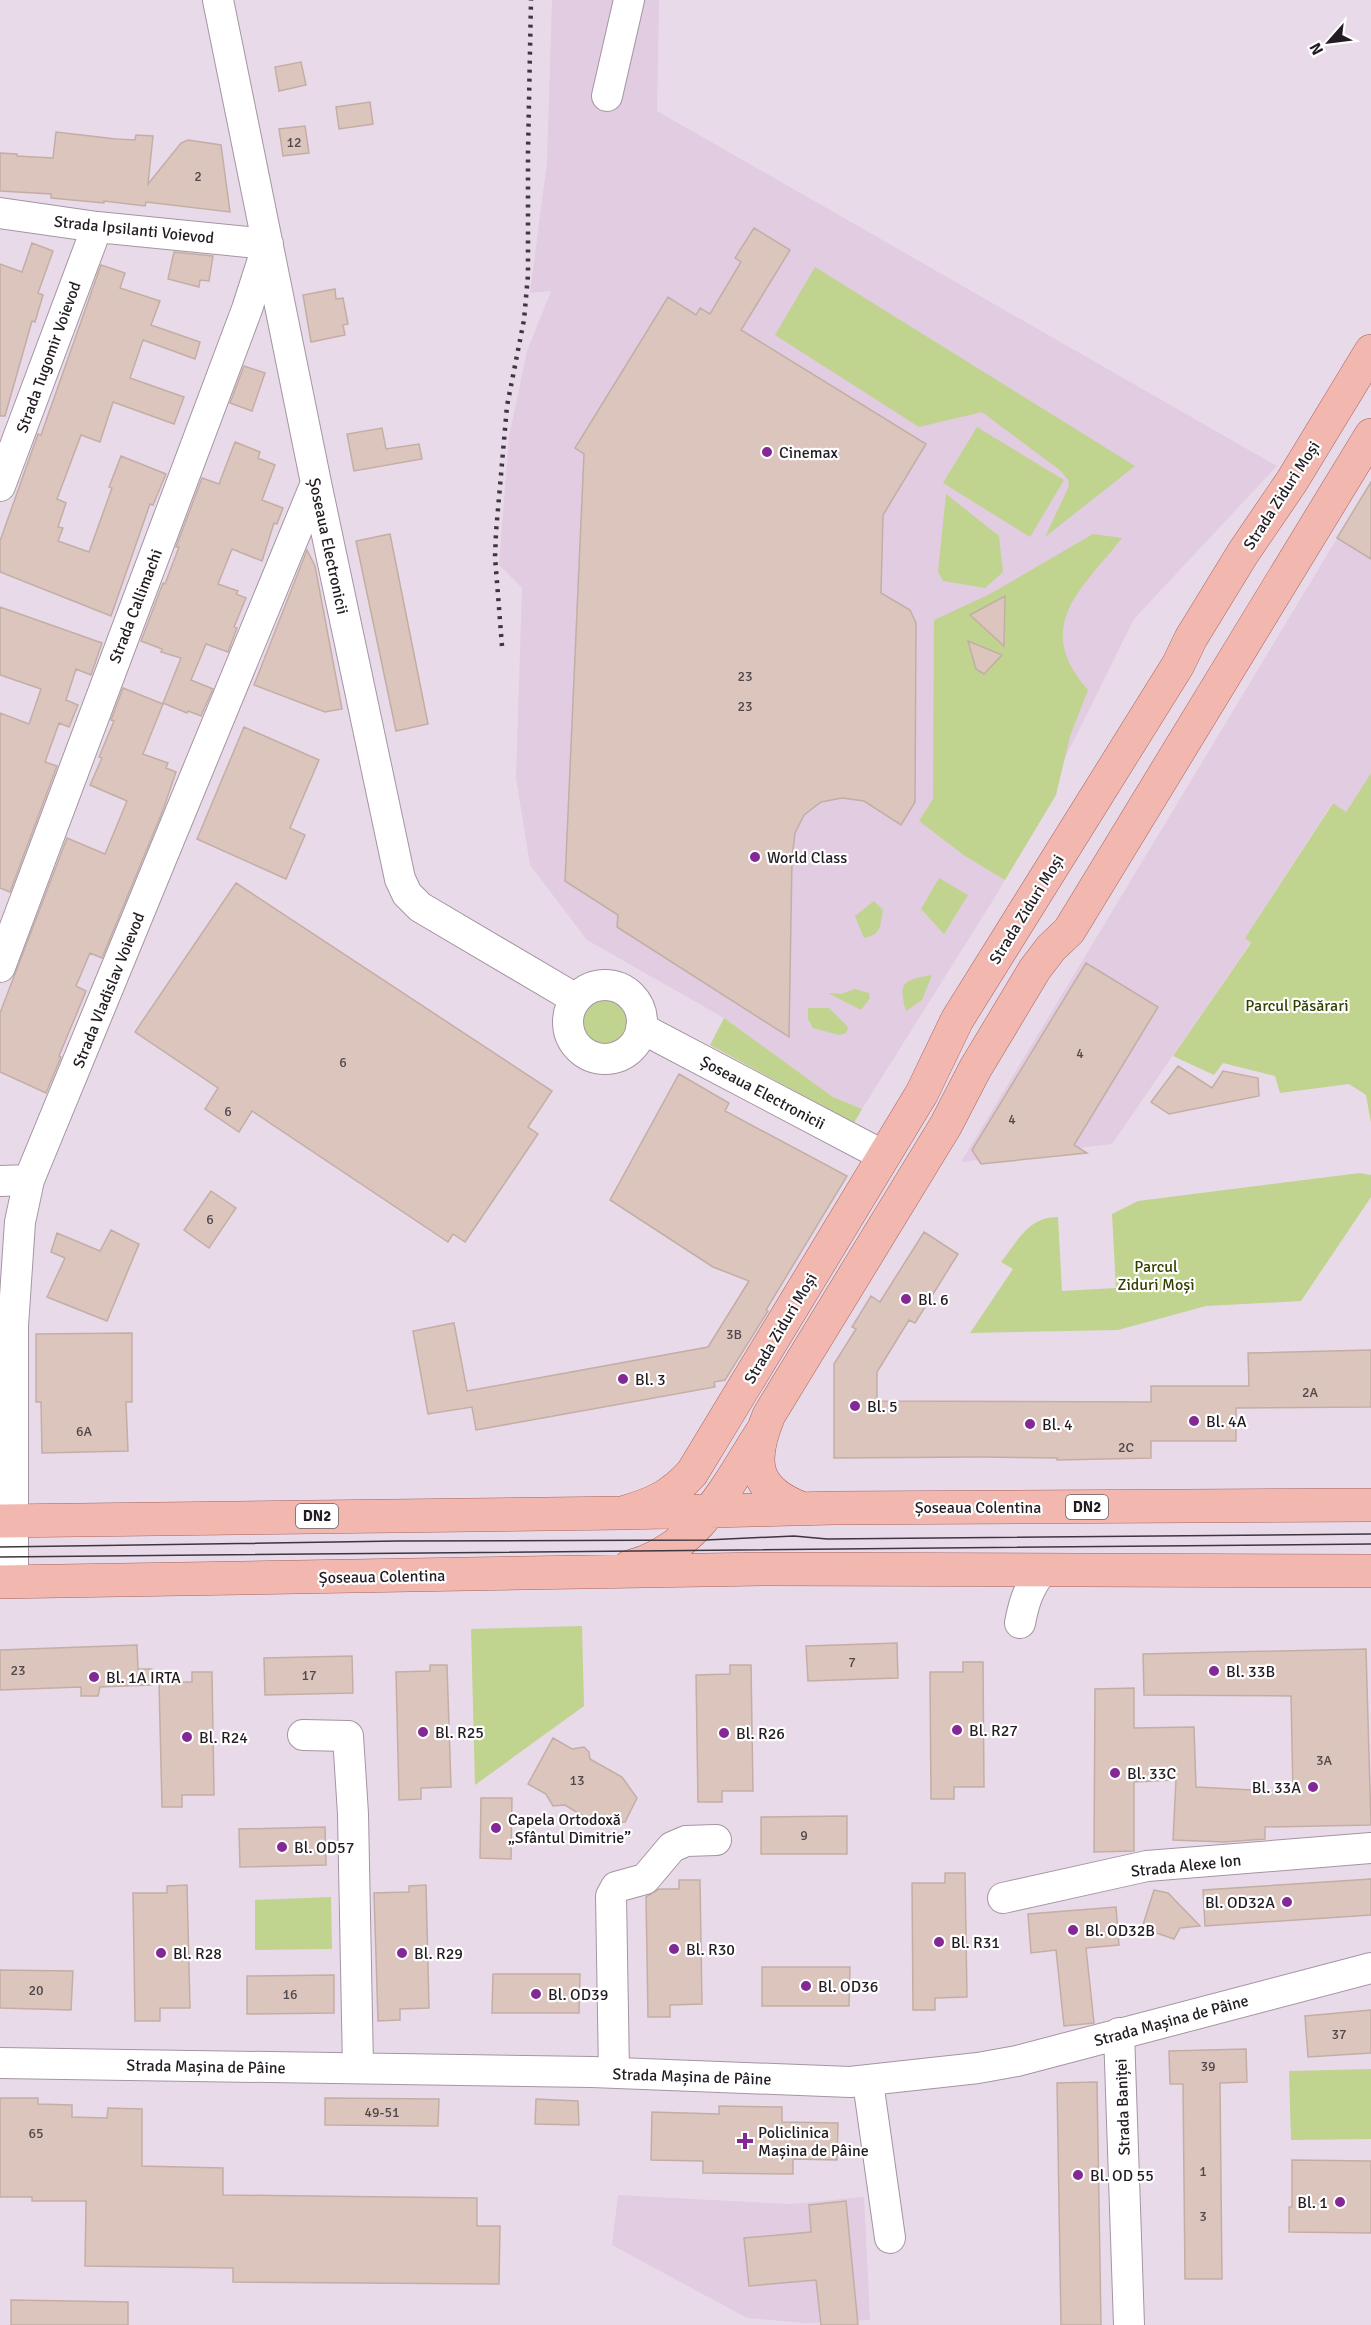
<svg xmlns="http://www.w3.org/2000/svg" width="1371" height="2325" viewBox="0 0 1371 2325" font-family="Signika,sans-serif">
  <rect width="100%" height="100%" fill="#e9dae9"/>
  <path fill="#e1cce1" d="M552 0H659L657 111 1277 466 1134 619 1000 889 862 1109 833 1097 724 1018 587 940 530 865 516 778 522 588 499 565 509 437 527 351 551 291 530 293 547 162Z
    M1371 482V773L1346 812 1332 803 1245 938 1251 942 1112 1144 961 1162Z
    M618 2195 790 2204 864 2197 870 2320 805 2323 747 2318 612 2245Z"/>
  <path fill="#c0d38f" d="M815 267 1135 466 1045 537 1069 486 1068 480 1061 471 982 412 919 427 775 335Z
    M977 427 1064 480 1030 537 943 483Z
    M946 494 999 536 1003 572 985 588 943 581 938 572Z
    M1093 534 1122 538C1081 590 1032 626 1088 690L1070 736 1056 795 1005 880 965 856 919 821 933 799 934 620 990 594Z
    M1371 773V1123L1366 1095 1349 1084 1280 1093 1275 1076 1223 1063 1214 1075 1173 1056 1251 943 1245 938 1333 803 1346 812Z
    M939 878 968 895 944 934 921 909Z
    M874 901 883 910C880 925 882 935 864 938L855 916Z
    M932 975 922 1000 906 1011C897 981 905 980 932 975Z
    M568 1022a37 37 0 1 1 74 0a37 37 0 1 1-74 0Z
    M855 989 869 993 870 998 861 1010 828 993 841 994Z
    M808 1008H829L848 1027 846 1033 839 1035 813 1028 808 1019Z
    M724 1018 833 1097 862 1109 854 1123 710 1045Z
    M1360 1173 1371 1175V1197L1301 1301 1206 1306 1118 1330 970 1333 1013 1269 1001 1262C1018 1241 1028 1217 1058 1217L1062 1291 1116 1288 1112 1214 1138 1201Z
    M582 1626 584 1706 475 1785 471 1629Z
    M331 1897 332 1949 255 1950V1900Z
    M1371 2069V2139L1291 2140 1289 2071Z"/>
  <path fill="#dbc5bd" stroke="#c3aea6" stroke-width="1.5" d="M301 62 306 85 279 91 275 67Z
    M370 102 373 124 339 129 336 107Z
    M305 126 309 153 283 156 279 129Z
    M56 132 116 139 135 140 136 135 153 136 148 184 181 143 188 140 221 145 230 212 146 202 145 206 104 201V203L51 198V194L0 191V153L17 154V156L53 158Z
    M754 228 790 250 741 330 926 444 883 515 881 593 910 610 916 623 915 802 901 825 864 801 842 798 821 802 804 815 795 833 792 859 789 1037 617 927 618 915 565 881 584 454 575 448 668 297 696 315 700 308 710 314 741 262 735 258Z
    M32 243 53 251 38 293 43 295 35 322 32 321 5 416H0V264L22 272Z
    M174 252 213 256 209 281 200 280 199 287 168 279Z
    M101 265 125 273 120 288 160 301 151 325 200 342 195 359 143 340 130 378 184 397 174 424 113 402 100 442 81 435 57 499 66 503 58 527 63 528 58 541 89 552 112 488 109 487 121 456 166 474 153 505 150 504 111 616 0 572V541L38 434 41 435Z
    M335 289 336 299 343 298 348 324 343 325 345 335 311 342 303 295Z
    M244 366 265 373 252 411 230 403Z
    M382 428 386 449 419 444 422 459 354 471 347 434Z
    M235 442 260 452 258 458 275 465 262 500 283 508 277 524 274 523 262 561 232 549 218 584 238 591 236 594 246 598 234 627 237 628 228 652 206 644 191 680 213 689 201 716 188 711 187 713 163 703 181 658 161 652 162 649 141 641 163 583 165 584 179 547H176L202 478 219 484Z
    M1371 482V559L1337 538Z
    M390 534 428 724 396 731 356 541Z
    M307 550 315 566 342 709 325 712 254 685Z
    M1005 596 1004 646 970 615Z
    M0 607 102 643 91 675 76 669 66 700 78 705 69 727 59 723 45 762 57 766 10 892 0 888V713L29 724 41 689 0 675Z
    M968 641 1002 655 984 674 976 669Z
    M123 688 163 704 143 754 168 763 166 768 176 772 163 810 102 958 90 953 76 986 86 991 59 1056 61 1057 46 1093 0 1072V1013L67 838 105 854 127 801 90 785 102 758 99 757 114 721 111 720Z
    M244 727 319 760 290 828 305 835 286 879 197 839Z
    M236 883 552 1091 528 1127 538 1134 465 1242 453 1234 448 1242 252 1111 239 1132 205 1109 218 1088 135 1032Z
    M1086 963 1158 1007 1074 1145 1087 1153 981 1164 972 1150Z
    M1178 1066 1212 1088 1223 1071 1258 1078 1259 1096 1169 1114 1151 1102Z
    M679 1074 729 1103 725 1111 847 1176 766 1310 768 1311 725 1380 714 1382 715 1387 476 1430 472 1407 428 1414 413 1331 454 1323 467 1391 708 1347 749 1281 713 1267 610 1200Z
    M211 1191 236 1208 209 1248 184 1230Z
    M111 1230 139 1244 107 1321 47 1297 65 1258 51 1252 57 1233 100 1251Z
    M924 1232 958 1254 915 1323 909 1320 877 1372V1401L1151 1402V1386H1249L1248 1353 1371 1350V1407L1236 1408V1441H1151V1458L1057 1460V1458L979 1457 834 1458V1364L856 1329 852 1327 871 1296 880 1302Z
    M132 1333V1402H126L128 1451 42 1453 41 1402H36V1334Z
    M897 1643 898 1678 808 1681 806 1646Z
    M137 1645 138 1669H152V1685L100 1687 98 1696H81V1687L0 1690V1650Z
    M1366 1649 1371 1825 1265 1827V1839L1224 1842 1173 1840 1176 1780 1134 1782V1851L1094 1852 1095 1689 1134 1688V1728L1194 1727 1196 1787 1293 1792 1291 1696 1144 1695 1143 1654Z
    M352 1656 353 1693 265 1695 264 1658Z
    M963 1662H983L984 1787H954V1799H931L930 1672H963Z
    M430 1665H447L451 1787 421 1788V1799L399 1800 396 1672 430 1671Z
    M730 1665H751L753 1791H722V1802H698L696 1675 730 1674Z
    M192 1672H212L214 1795H182V1807H162L159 1682H192Z
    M553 1738 572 1749 584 1747 589 1752 590 1759 622 1777 637 1798 625 1822 596 1824 565 1805 553 1806 546 1794 528 1784Z
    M481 1798H512L511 1859 480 1858Z
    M847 1816V1854H761V1817Z
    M325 1827 326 1865 240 1867 239 1829Z
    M945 1873H965L967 1997 935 1998V2010H913L912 1883H945Z
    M1371 1879V1915L1205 1926 1203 1890Z
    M679 1880H700L702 2004 670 2005V2017H648L646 1897 659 1889H679Z
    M187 1885 190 2008H160V2021H135L133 1893H167V1886Z
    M426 1885 429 2008 400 2009V2020L378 2021 374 1893 409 1892V1886Z
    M1154 1890 1168 1893 1200 1926 1180 1928 1174 1939 1142 1928Z
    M1116 1907 1119 1945 1086 1948 1094 2023 1064 2026 1056 1950 1031 1953 1028 1914Z
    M762 1967H850L849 2006H762Z
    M0 1970 73 1971 71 2010 0 2008Z
    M493 1974H580L579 2013H492Z
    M334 1975V2013L247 2014V1976Z
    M1371 2010V2053L1308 2057 1305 2016Z
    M1246 2049 1247 2082 1220 2083 1222 2279H1185L1183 2084H1170L1169 2051Z
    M1097 2082 1101 2325H1061L1057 2083Z
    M0 2098H38V2104L72 2105V2117L107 2118 108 2108 142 2109V2166L223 2168V2195L477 2198V2226H500L499 2284 233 2282V2268L85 2266 86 2201H32V2197H0Z
    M325 2098 439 2099 438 2126 325 2125Z
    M536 2099 578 2101 579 2125 535 2124Z
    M719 2106 782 2107V2122L838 2123 837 2160 793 2159V2174L703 2173V2161L651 2160 652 2112 719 2114Z
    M1292 2160 1371 2161V2233L1289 2232V2207H1292Z
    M846 2201 858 2325H821L816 2280 749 2286 744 2238 811 2232 809 2205Z
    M11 2300 128 2302V2325H11Z"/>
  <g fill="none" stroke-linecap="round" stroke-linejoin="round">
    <g stroke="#a495a3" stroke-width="32">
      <path id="minor" d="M218 0 316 483 400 879 407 894 420 907 576 999
        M607 96 629 0
        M0 213 97 227 268 244
        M0 486 97 227
        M0 967 247 309 267 247
        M568 1022a37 37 0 1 1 74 0a37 37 0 1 1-74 0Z
        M641 1028 884 1156
        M0 1181 29 1180
        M13 1582V1326L20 1222 29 1180 316 483
        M1020 1623C1024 1602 1029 1586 1043 1570
        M303 1735 348 1736 353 1814 358 2068
        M1003 1898 1147 1866 1371 1848
        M1119 2033 1129 2325
        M0 2063 592 2072 850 2082 978 2068 1017 2061 1371 1968
        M614 2073 611 1896 616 1887 645 1879 672 1847 686 1841 716 1840
        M868 2082 890 2238"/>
    </g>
    <g stroke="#a4635c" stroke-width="34">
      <path id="major" d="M803 1509C752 1490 750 1461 769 1415L946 1125 975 1069 1035 969 1051 948 1069 931 1371 435
        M622 1513C653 1504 670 1497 692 1473L922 1093 957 1020 1178 665 1191 638 1243 553 1292 481 1371 351
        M0 1521 622 1513 835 1508 1371 1505
        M629 1567C697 1550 726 1487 761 1433
        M0 1582 764 1569 1371 1571"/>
    </g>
    <use href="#minor" stroke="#fff" stroke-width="30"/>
    <use href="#major" stroke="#f2b8af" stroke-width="33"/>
    <path stroke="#3d363d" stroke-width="1.5" d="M0 1547 398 1541 706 1540 794 1536 827 1539 1371 1534
      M0 1557 1371 1544"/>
    <path stroke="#3d363d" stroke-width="4.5" stroke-dasharray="3 6" stroke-linecap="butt" d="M502 646 495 557 496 532 507 406 524 320 528 275V152L531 0"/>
  </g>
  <g fill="#832895" stroke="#fff" stroke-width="2">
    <circle cx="767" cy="452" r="6"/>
    <circle cx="755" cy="857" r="6"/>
    <circle cx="906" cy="1299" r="6"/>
    <circle cx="623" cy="1379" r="6"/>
    <circle cx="855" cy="1406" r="6"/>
    <circle cx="1194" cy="1421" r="6"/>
    <circle cx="1030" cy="1424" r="6"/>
    <circle cx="1214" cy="1671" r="6"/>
    <circle cx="94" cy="1677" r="6"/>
    <circle cx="957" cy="1730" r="6"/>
    <circle cx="423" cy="1732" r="6"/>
    <circle cx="724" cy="1733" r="6"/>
    <circle cx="187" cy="1737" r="6"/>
    <circle cx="1115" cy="1773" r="6"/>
    <circle cx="1313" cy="1787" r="6"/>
    <circle cx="496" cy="1828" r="6"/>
    <circle cx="282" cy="1847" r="6"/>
    <circle cx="1287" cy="1902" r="6"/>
    <circle cx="1073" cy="1930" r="6"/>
    <circle cx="939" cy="1942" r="6"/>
    <circle cx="674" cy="1949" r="6"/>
    <circle cx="161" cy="1953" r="6"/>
    <circle cx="402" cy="1953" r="6"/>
    <circle cx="806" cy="1986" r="6"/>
    <circle cx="536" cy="1994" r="6"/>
    <path d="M742 2132h6v6h6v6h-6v6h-6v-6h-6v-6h6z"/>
    <circle cx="1078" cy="2175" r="6"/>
    <circle cx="1340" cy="2202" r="6"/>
  </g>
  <g text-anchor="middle" stroke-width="4.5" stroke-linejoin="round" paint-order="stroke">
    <g font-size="14" fill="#51474a">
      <text x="294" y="147">12</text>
      <text x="198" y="181">2</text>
      <text x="745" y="681">23</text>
      <text x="745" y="711">23</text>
      <text x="1080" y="1058">4</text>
      <text x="343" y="1067">6</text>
      <text x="228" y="1116">6</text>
      <text x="1012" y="1124">4</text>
      <text x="210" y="1224">6</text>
      <text x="734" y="1339">3B</text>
      <text x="1310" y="1397">2A</text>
      <text x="84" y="1436">6A</text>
      <text x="1126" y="1452">2C</text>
      <text x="852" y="1667">7</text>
      <text x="18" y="1675">23</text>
      <text x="309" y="1680">17</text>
      <text x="1324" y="1765">3A</text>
      <text x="577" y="1785">13</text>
      <text x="804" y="1840">9</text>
      <text x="36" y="1995">20</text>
      <text x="290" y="1999">16</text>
      <text x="1339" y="2039">37</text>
      <text x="1208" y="2071">39</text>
      <text x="382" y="2117">49-51</text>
      <text x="36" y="2138">65</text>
      <text x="1203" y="2176">1</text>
      <text x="1203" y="2221">3</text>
    </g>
    <g fill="#fff" stroke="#656165" stroke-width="1.5">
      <rect x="1066" y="1495" width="42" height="24" rx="4.5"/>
      <rect x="296" y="1504" width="42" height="24" rx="4.5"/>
    </g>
    <g font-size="15" font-weight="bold" fill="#231d23">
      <text x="1087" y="1512">DN2</text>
      <text x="317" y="1521">DN2</text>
    </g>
    <g font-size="16" fill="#231d23" stroke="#fff">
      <text transform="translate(134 229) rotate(6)" y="6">Strada Ipsilanti Voievod</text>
      <text transform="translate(48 357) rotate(-70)" y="6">Strada Tugomir Voievod</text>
      <text transform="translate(1281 495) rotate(-57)" y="6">Strada Ziduri Moși</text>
      <text transform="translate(329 546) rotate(78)" y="6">Șoseaua Electronicii</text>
      <text transform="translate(135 606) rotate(-69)" y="6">Strada Callimachi</text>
      <text transform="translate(1026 909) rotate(-58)" y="6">Strada Ziduri Moși</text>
      <text transform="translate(108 990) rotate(-68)" y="6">Strada Vladislav Voievod</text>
      <text transform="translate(763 1092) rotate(28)" y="6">Șoseaua Electronicii</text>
      <text transform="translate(780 1328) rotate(-59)" y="6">Strada Ziduri Moși</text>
      <text x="978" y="1513">Șoseaua Colentina</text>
      <text transform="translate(382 1576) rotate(-1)" y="6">Șoseaua Colentina</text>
      <text transform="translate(1186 1865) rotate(-6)" y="6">Strada Alexe Ion</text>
      <text transform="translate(1171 2020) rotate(-15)" y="6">Strada Mașina de Pâine</text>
      <text transform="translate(206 2066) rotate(1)" y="6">Strada Mașina de Pâine</text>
      <text transform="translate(692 2076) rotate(2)" y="6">Strada Mașina de Pâine</text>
      <text transform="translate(1122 2107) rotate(-92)" y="6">Strada Baniței</text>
    </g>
    <g font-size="16" fill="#231d23" stroke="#fff" text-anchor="start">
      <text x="779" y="458">Cinemax</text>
      <text x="767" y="863">World Class</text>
      <text x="918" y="1305">Bl. 6</text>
      <text x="635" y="1385">Bl. 3</text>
      <text x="867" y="1412">Bl. 5</text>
      <text x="1206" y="1427">Bl. 4A</text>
      <text x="1042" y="1430">Bl. 4</text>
      <text x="1226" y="1677">Bl. 33B</text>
      <text x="106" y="1683">Bl. 1A IRTA</text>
      <text x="969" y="1736">Bl. R27</text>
      <text x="435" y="1738">Bl. R25</text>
      <text x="736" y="1739">Bl. R26</text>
      <text x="199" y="1743">Bl. R24</text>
      <text x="1127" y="1779">Bl. 33C</text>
      <text x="1301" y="1793" text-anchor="end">Bl. 33A</text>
      <text x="508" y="1825">Capela Ortodoxă<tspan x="508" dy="18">„Sfântul Dimitrie”</tspan></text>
      <text x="294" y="1853">Bl. OD57</text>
      <text x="1275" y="1908" text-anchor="end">Bl. OD32A</text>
      <text x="1085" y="1936">Bl. OD32B</text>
      <text x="951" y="1948">Bl. R31</text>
      <text x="686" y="1955">Bl. R30</text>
      <text x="173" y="1959">Bl. R28</text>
      <text x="414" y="1959">Bl. R29</text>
      <text x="818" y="1992">Bl. OD36</text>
      <text x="548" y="2000">Bl. OD39</text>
      <text x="758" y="2138">Policlinica<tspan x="758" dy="18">Mașina de Pâine</tspan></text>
      <text x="1090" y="2181">Bl. OD 55</text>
      <text x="1328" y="2208" text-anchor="end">Bl. 1</text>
    </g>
    <g font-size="16" fill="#344000" stroke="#fff">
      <text x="1297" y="1011">Parcul Păsărari</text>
      <text x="1156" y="1272">Parcul<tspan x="1156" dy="18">Ziduri Moși</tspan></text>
    </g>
  </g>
  <g transform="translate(1329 42) rotate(242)" stroke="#ffffff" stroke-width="4.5" paint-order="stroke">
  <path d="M0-4.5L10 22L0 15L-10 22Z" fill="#231d23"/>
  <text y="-9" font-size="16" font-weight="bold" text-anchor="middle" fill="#231d23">N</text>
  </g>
</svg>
